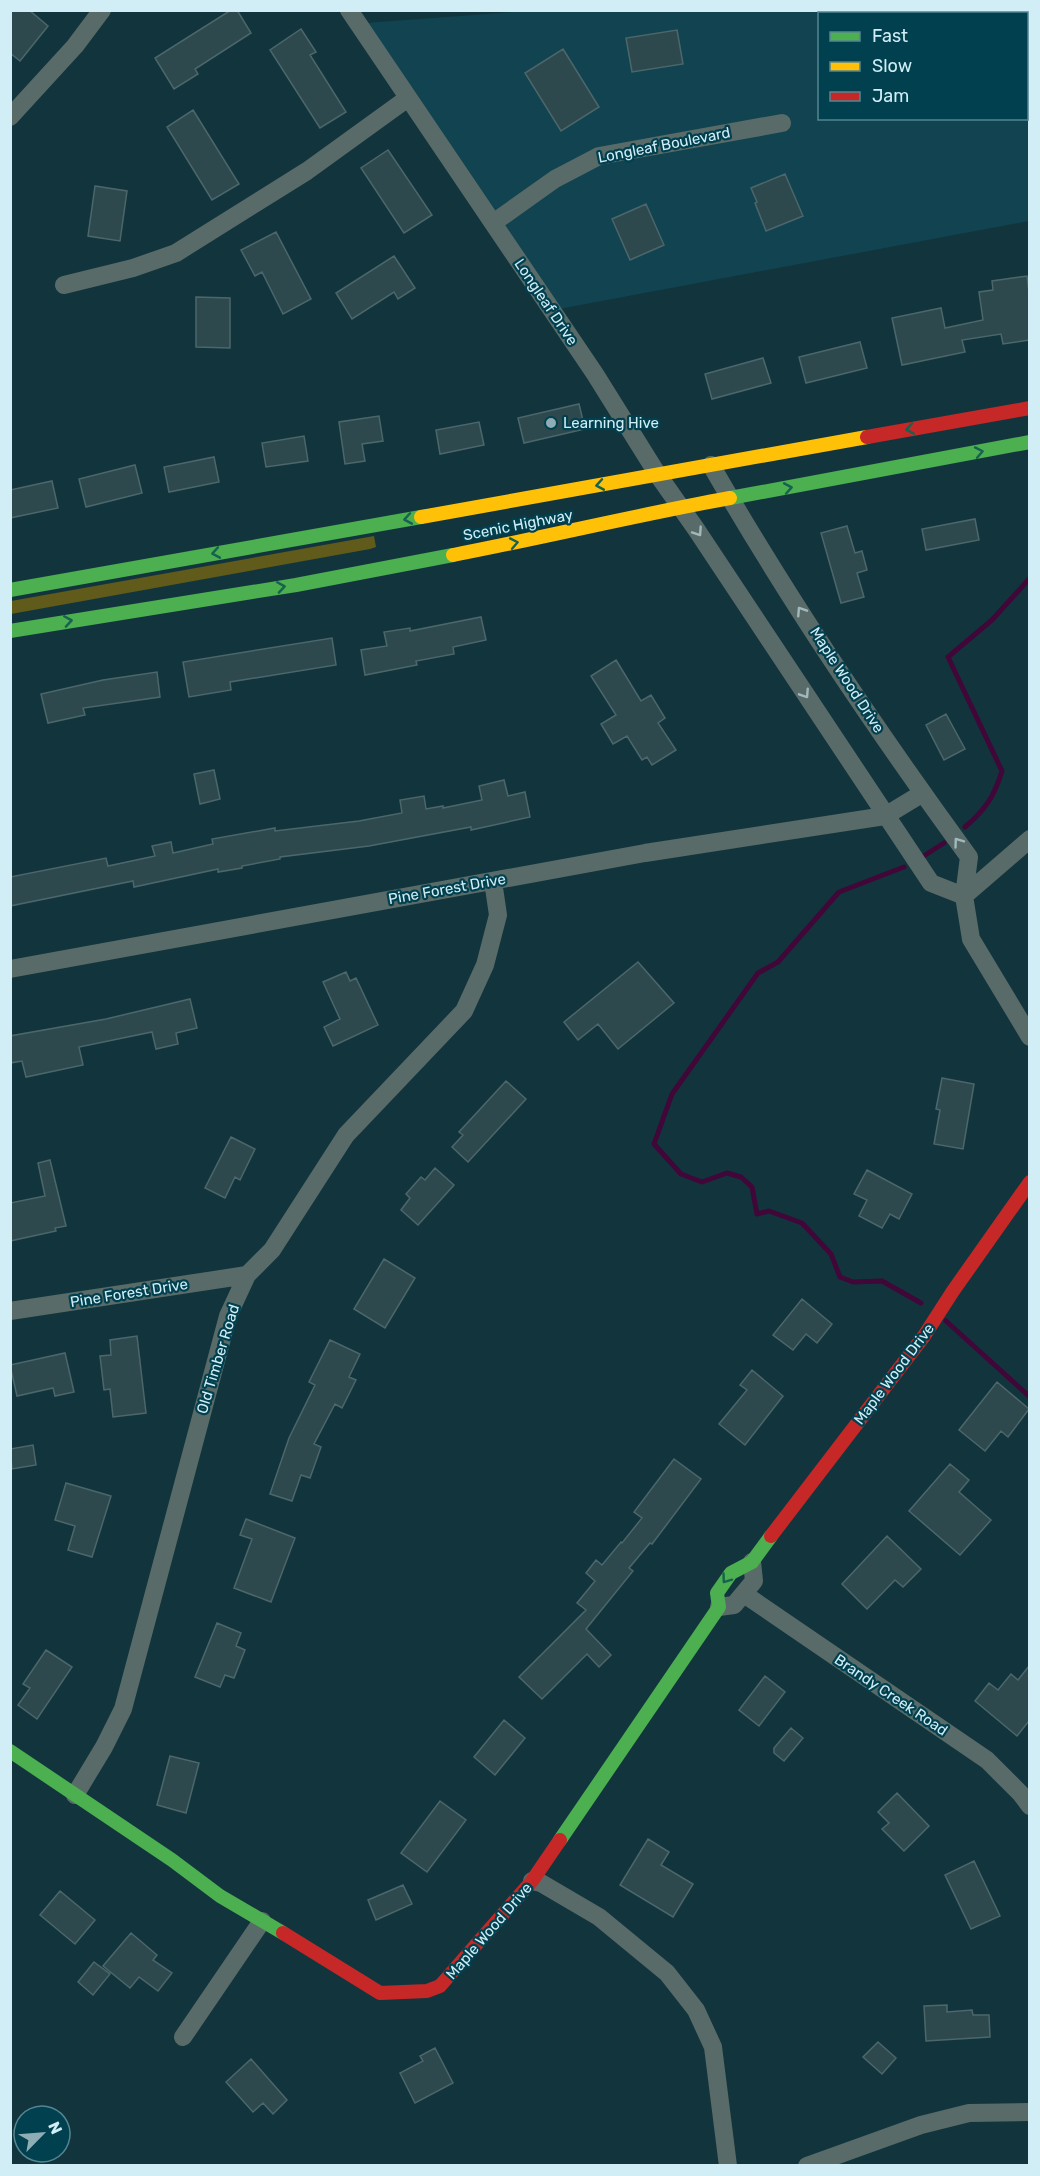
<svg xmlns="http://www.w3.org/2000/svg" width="1040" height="2176" viewBox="0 0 1040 2176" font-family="Rubik,sans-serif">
  <rect width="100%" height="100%" fill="#12353d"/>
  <path fill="#114350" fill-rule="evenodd" d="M540 10 1029 11V221L559 309 366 23ZM820 14H1026V118H820Z"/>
  <path fill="#605a1b" d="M374 536 376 547 370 549 11 614V601Z"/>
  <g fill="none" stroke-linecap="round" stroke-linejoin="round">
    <path stroke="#410738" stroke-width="5" d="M965 827C985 810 994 797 1002 771L948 657 992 620 1030 578
      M922 857 944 843
      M904 867 839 892 778 962 758 973 672 1094 654 1144 681 1174 702 1182 727 1173 741 1177 752 1187 757 1214 769 1211 802 1223 831 1254 840 1277 853 1282 882 1281 921 1303
      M946 1321 1030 1397"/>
  </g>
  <path fill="#2e494e" stroke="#4c676b" stroke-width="1.5" d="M10 10H29L48 26 20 61 10 53Z
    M231 10H237L251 33 195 69 198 74 174 89 155 58Z
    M301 29 316 52 310 55 346 112 320 128 270 50Z
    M677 30 683 64 632 72 626 38Z
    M563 49 599 107 561 131 525 73Z
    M193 110 239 184 212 200 167 127Z
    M388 150 432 215 404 233 361 168Z
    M785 174 803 216 766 231 755 203 757 202 751 188Z
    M95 186 127 191 120 241 88 236Z
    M646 204 664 245 630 260 612 219Z
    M276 232 311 299 283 314 262 272 255 276 241 250Z
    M394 256 415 288 398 299 394 292 352 319 336 293Z
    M1027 276 1029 292V340L1003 344 1001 334 962 340 965 352 902 365 892 318 941 308 945 328 983 320 979 292 993 290 992 281Z
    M196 297 230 298V348L196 347Z
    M860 342 867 368 806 383 799 357Z
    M763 358 771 383 712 399 705 374Z
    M579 404 585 429 524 443 518 418Z
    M379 416 383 441 362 444 365 461 345 464 339 422Z
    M479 422 484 445 440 454 436 430Z
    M304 436 308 461 266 467 262 443Z
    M214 457 219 482 169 492 164 467Z
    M135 465 142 493 86 507 79 479Z
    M52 481 58 508 10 518V490Z
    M975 519 979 540 926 550 922 529Z
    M847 526 855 553 862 551 867 570 857 573 864 597 841 603 821 533Z
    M481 617 486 640 453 647 454 654 416 661 417 665 365 675 361 650 387 646 384 632 410 628V631Z
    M332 638 336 665 230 682 231 690 189 697 183 662Z
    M616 660 641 701 651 695 665 718 658 723 676 750 652 765 647 757 642 760 627 736 613 744 601 724 616 715 591 676Z
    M157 672 160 697 83 708 85 715 48 723 41 694 103 680Z
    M946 714 965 749 944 760 926 725Z
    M214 770 220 799 200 804 194 774Z
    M504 780 508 796 525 792 530 817 471 830V827L369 846 280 857V859L242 866V868L218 872V869L134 887 133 881 10 906V877L106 858 108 866 155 856 152 846 171 842 173 853 213 844 212 839 275 828V831L359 821 402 813 400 800 424 796 426 809 443 806V808L482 800 479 786Z
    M638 962 674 1003 618 1049 598 1024 578 1040 564 1022Z
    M346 972 350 981 356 978 378 1025 333 1046 324 1027 340 1019 323 982Z
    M190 999 197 1028 176 1033 178 1044 156 1049 152 1032 79 1047 83 1065 26 1077 22 1061 10 1063V1036L106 1019Z
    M942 1078 974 1084 963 1149 934 1144 940 1110 936 1109Z
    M506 1081 526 1099 468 1162 452 1147 463 1135 459 1132Z
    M231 1137 255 1149 240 1180 235 1177 225 1198 205 1188Z
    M50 1160 66 1226 55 1228 56 1231 10 1241V1203L45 1196 38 1163Z
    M435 1168 454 1185 418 1225 401 1210 410 1198 406 1194 421 1177 425 1180Z
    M867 1170 912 1194 899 1219 890 1214 882 1228 859 1216 867 1200 854 1194Z
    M384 1259 415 1278 385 1328 354 1309Z
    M802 1299 832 1324 817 1343 806 1334 793 1350 773 1335Z
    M137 1336 146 1413 113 1417 110 1389 104 1390 100 1356 111 1355 110 1340Z
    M330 1340 360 1354 349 1377 356 1380 342 1408 335 1404 314 1444 321 1447 310 1478 301 1475 292 1501 270 1494 289 1438 315 1385 309 1382Z
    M65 1353 74 1392 55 1396 53 1388 17 1396 10 1365Z
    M752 1370 783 1396 745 1445 719 1424 747 1390 740 1385Z
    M997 1382 1029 1409 1008 1437 1001 1431 985 1451 959 1430Z
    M33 1445 36 1465 12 1469 10 1449Z
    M674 1459 701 1479 652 1544 650 1543 629 1568 633 1571 586 1629 611 1655 599 1667 587 1654 542 1699 519 1677 586 1610 577 1603 595 1581 586 1573 596 1560 602 1565 621 1542 622 1543 642 1518 634 1512Z
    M950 1464 969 1480 959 1492 991 1520 960 1555 909 1511Z
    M66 1483 111 1496 92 1557 68 1550 75 1526 55 1520Z
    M246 1519 295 1538 271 1602 234 1588 252 1539 240 1535Z
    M887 1536 921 1569 903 1587 895 1580 867 1609 842 1584Z
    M217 1623 241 1633 236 1646 245 1650 234 1678 225 1675 220 1687 195 1677Z
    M46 1650 72 1667 37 1719 18 1705 30 1688 23 1684Z
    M1029 1666V1721L1017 1736 975 1701 989 1683 998 1690 1011 1674 1018 1680Z
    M765 1676 785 1692 759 1726 739 1710Z
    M504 1720 525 1738 495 1775 474 1757Z
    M791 1728 803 1738 784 1761 774 1753V1748Z
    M170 1756 199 1763 186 1813 157 1805Z
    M897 1793 929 1826 904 1851 882 1829 889 1823 878 1812Z
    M440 1801 466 1820 427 1872 401 1853Z
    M648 1839 669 1852 661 1865 693 1884 673 1917 620 1885Z
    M974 1861 1000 1916 971 1929 945 1875Z
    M403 1885 412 1904 376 1920 368 1900Z
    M60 1891 95 1920 75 1944 40 1915Z
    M131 1933 157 1955 153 1960 172 1973 158 1991 139 1977 130 1988 103 1966Z
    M94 1962 110 1974 93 1995 78 1982Z
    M947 2005V2012L972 2010 973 2015H989L990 2037 926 2041 924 2006Z
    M878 2042 896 2058 882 2074 863 2057Z
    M435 2048 453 2083 415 2103 400 2073 423 2061 420 2056Z
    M251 2059 287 2100 273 2114 263 2103 253 2112 226 2082Z"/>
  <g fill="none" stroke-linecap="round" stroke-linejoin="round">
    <path stroke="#596b68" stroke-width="18" d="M349 10 595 374 658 475 696 529 931 883 964 896
      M10 117 75 46 102 10
      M493 223 555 179 599 156 782 123
      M64 285 133 268 176 253 307 171 408 98
      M711 465C789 601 877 731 969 857L964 896 971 939 1030 1037
      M964 896 1030 839
      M10 969 645 853 885 816 923 793
      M10 1311 247 1275
      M744 1594 987 1760 1021 1794 1030 1806
      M719 1607 734 1605 754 1581 752 1562
      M75 1795 104 1747 123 1709 228 1316 247 1275 272 1250 346 1135 464 1011 485 965 498 915 493 881
      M532 1881 541 1883 599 1917 667 1973 696 2010 713 2047 728 2166
      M183 2037 262 1921
      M807 2166 921 2125 969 2113 1030 2112"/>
    <path stroke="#4caf50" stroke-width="14" d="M730 498 1030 442
      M10 590 421 517
      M10 631 296 585 453 555
      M10 1751 172 1860 220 1896 283 1933
      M560 1840 719 1607 717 1593 731 1573 752 1562 771 1536"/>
    <path stroke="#ffc107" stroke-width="14" d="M421 517 867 437
      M453 555C546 537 637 515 730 498"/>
    <path stroke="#c62828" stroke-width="14" d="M867 437 1030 408
      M771 1536 924 1336 953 1291 1030 1182
      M283 1933 380 1993 427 1991 440 1986 532 1881 560 1840"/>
  </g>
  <defs><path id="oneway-chevron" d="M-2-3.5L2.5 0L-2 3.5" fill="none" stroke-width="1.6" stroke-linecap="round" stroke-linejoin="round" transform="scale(1.5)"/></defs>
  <g stroke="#17614f">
    <use href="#oneway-chevron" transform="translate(910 429) rotate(170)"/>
    <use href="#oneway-chevron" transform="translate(979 452) rotate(-11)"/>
    <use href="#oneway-chevron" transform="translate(600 485) rotate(170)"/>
    <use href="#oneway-chevron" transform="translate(788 488) rotate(-10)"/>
    <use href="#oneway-chevron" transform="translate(408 519) rotate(170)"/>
    <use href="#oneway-chevron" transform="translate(514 543) rotate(-11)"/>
    <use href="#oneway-chevron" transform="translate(216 553) rotate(170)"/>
    <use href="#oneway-chevron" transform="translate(281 587) rotate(-9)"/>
    <use href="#oneway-chevron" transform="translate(68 621) rotate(-9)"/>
    <use href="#oneway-chevron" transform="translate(726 1579) rotate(126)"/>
  </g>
  <g stroke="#a1b9bd">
    <use href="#oneway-chevron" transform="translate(698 532) rotate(56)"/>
    <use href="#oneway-chevron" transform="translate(801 611) rotate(-123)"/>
    <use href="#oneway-chevron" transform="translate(805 694) rotate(57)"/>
    <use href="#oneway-chevron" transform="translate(958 842) rotate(-126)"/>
  </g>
  <circle fill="#8eadb5" stroke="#00404f" stroke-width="2" cx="551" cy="423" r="6"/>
  <g text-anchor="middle" stroke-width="4.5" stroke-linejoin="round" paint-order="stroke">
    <g font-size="15" fill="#d1edf5" stroke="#00404f">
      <text transform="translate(664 145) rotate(-11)" y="5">Longleaf Boulevard</text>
      <text transform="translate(546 302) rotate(56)" y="5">Longleaf Drive</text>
      <text transform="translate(518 525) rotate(-11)" y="5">Scenic Highway</text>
      <text transform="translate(847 680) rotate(57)" y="5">Maple Wood Drive</text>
      <text transform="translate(447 889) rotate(-10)" y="5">Pine Forest Drive</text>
      <text transform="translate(129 1293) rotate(-9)" y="5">Pine Forest Drive</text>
      <text transform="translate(218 1359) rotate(-73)" y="5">Old Timber Road</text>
      <text transform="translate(894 1374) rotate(-53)" y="5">Maple Wood Drive</text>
      <text transform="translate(891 1695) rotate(34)" y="5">Brandy Creek Road</text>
      <text transform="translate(489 1931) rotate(-49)" y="5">Maple Wood Drive</text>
    </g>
    <g font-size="15" fill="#d1edf5" stroke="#00404f" text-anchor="start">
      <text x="563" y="428">Learning Hive</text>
    </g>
  </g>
  <rect width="1040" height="2176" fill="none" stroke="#d1edf5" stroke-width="24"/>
  <rect x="818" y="12" width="210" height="108" fill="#00404f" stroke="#548591" stroke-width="1.5"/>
  <rect x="830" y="32" width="30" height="9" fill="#4caf50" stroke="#548591" stroke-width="1.5"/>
  <text x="872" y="42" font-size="18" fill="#d1edf5">Fast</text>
  <rect x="830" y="62" width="30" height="9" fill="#ffc107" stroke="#548591" stroke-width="1.5"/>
  <text x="872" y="72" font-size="18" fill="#d1edf5">Slow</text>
  <rect x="830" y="92" width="30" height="9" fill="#c62828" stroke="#548591" stroke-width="1.5"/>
  <text x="872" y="102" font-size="18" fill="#d1edf5">Jam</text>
  <g transform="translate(42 2134) rotate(65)"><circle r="28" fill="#00404f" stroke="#548591" stroke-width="1.5"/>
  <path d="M0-4.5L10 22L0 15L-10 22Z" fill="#8eadb5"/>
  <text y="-9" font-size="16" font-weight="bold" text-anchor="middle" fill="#d1edf5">N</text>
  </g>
</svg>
